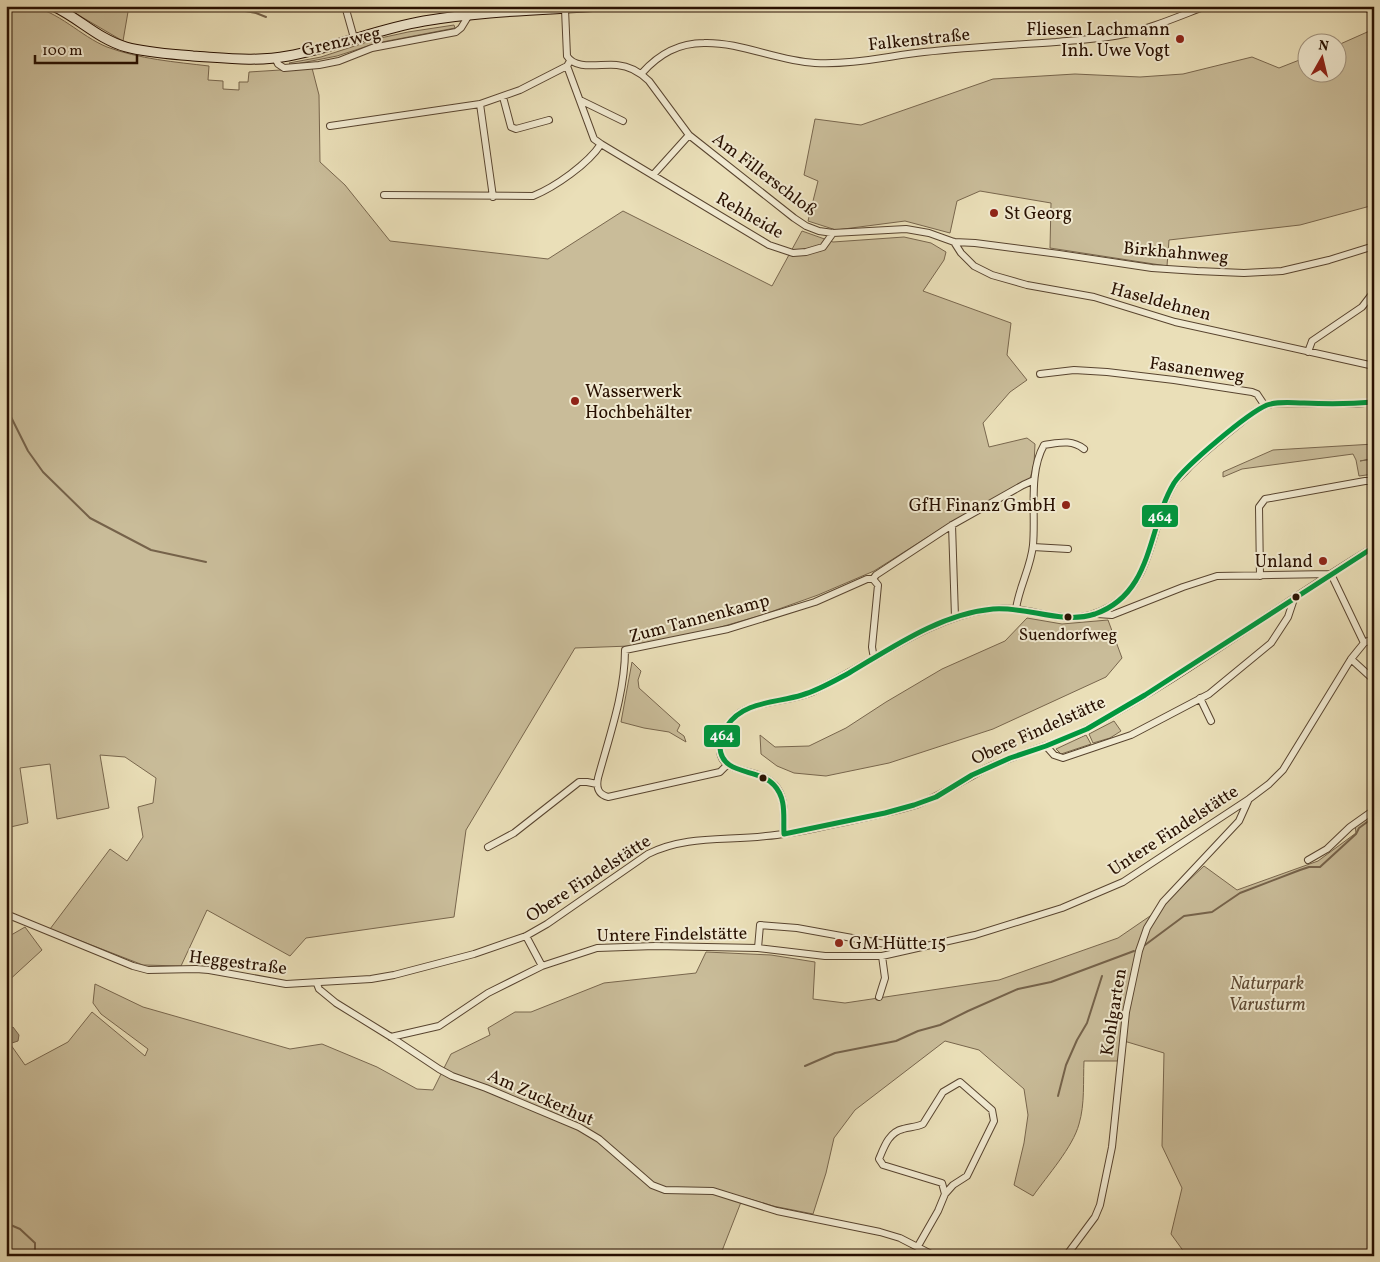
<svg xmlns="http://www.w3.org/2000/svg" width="1380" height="1262" viewBox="0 0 1380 1262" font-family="Vollkorn,serif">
  <rect width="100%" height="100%" fill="#eadfb8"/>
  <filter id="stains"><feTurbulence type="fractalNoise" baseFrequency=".004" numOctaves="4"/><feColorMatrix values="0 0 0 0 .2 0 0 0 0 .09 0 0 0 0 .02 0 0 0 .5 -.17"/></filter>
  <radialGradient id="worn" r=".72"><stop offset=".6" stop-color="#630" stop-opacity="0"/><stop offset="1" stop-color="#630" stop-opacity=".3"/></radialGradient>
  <path fill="#c9bc99" stroke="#78664d" d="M29 6C59 11 80 36 107 47 139 59 175 62 209 66L208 80 223 81V89L239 90V82H248L249 72 312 68 319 95 320 162 345 185 390 241 548 259 623 211 772 286 802 231 833 242 904 237 931 243 946 252 944 260 923 291 1011 323 1007 355 1027 380 1010 392 983 423 989 447 1027 438 1035 444 1034 464 1030 479 953 521 874 571 818 595 762 615 700 633 630 646 575 648 466 830 454 917 306 938 290 956 207 910 181 966 143 965 50 929 110 849 127 861 143 837 138 807 153 803 156 778 125 757 100 755 109 808 57 819 50 764 20 768 28 823 6 828V7Z
    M63 6H129L123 41 116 37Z
    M454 25 455 28 377 43 337 56 291 65 289 63 321 57 376 39 408 32Z
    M1374 29V205L1300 225 1169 240 1167 266 1050 248 1051 203 980 191 957 201 950 233 905 221 836 230 808 221 818 181 804 175 815 119 861 125 993 79 1075 74 1140 77 1183 74 1252 57 1279 68 1307 57 1308 72H1338V45Z
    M1374 444V458L1360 461 1374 459V474L1359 476 1356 460 1353 454 1242 469 1223 477V472L1273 450Z
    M1027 618 1062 624 1108 620 1122 658 1106 677 993 729 889 763 826 776 794 773 777 766 761 754 760 735 775 747 809 746 846 728 886 702 942 669 1005 641Z
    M632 662 641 671 638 680 639 688 680 725 677 731 684 736 686 742 669 732 644 728 621 722Z
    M1114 721 1121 731 1110 738 1093 743 1089 734Z
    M1086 735 1091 744 1061 754 1056 749Z
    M1374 812V1256H1187L1171 1234 1182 1188 1162 1146 1164 1053 1124 1041 1119 1061H1084C1083 1081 1085 1104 1079 1124 1073 1147 1047 1176 1033 1196L1014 1185 1024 1143 1028 1115 1024 1089 979 1050 945 1041 855 1110 834 1138 826 1173 813 1214 773 1206 743 1197 720 1256H6V1038L25 1065 68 1042 92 1012 145 1056 148 1049 101 1014 93 1003 95 984 143 1007 290 1049 322 1044 377 1067 417 1089 433 1090 451 1054 490 1035 488 1028 515 1012H531L604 983 696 973 706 952 771 955 815 962 813 999 845 1003 999 980 1118 938 1153 914 1204 866 1237 890 1318 861 1356 833 1355 825Z
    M25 927 42 950 6 983V938Z"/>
  <path fill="#a8997a" stroke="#75624a" d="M13 1027 19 1035 18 1041 12 1043 8 1037 6 1031Z"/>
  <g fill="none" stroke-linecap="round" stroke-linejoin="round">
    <path stroke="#75624a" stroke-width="2" d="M218 6 256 13 266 17
      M6 401 9 413 28 451 43 472 90 518 151 550 206 562
      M1145 945 1184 916 1212 912 1240 893 1300 870 1309 867H1320L1356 834 1359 828 1374 817
      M805 1066 835 1053 896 1041 918 1031 940 1025 968 1011 1018 989 1051 982 1134 951
      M1058 1096 1066 1065 1077 1040 1087 1023 1102 976
      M6 1223 20 1229 35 1243V1250L38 1256"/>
    <g stroke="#58442f" stroke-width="8">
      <path id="minor" d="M345 6 354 38
        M565 9 567 56C576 71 602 63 617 65 629 66 640 72 649 81L689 135 794 218 806 226 819 231 833 233 906 229 929 233 954 242 975 243 1059 254 1152 268 1197 271 1244 273 1282 271 1329 260 1374 246
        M1368 9 1374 7
        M275 58 278 64 284 68 319 65 339 61 372 48 456 32 461 28 469 15
        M567 66 594 139 601 144
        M642 73C659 54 678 43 704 43 741 42 777 61 815 63 852 65 888 56 924 52 968 47 1012 45 1056 42 1077 40 1099 39 1120 35 1150 29 1177 17 1206 6
        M503 97 511 127 516 129 549 120
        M580 100 623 121
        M480 104 493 197
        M330 126 480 104 520 90 567 66 570 61
        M653 175 689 135
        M384 195 533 196C555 187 588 164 601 144L769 245 793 253 806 252 823 247 833 233
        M954 242 961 253 974 266 992 275 1027 285 1094 297 1175 322 1374 366
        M1308 352 1312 341 1362 307 1372 294 1374 288
        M1040 374 1074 370 1107 372 1174 380 1252 392 1257 394 1265 406
        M952 525 955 617
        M1033 547 1068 549
        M1260 576 1259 507 1265 499 1365 481H1374
        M873 579 878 585 872 647 873 653 876 657
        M1016 609C1019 587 1031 567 1033 545 1036 514 1028 473 1044 445 1059 443 1071 439 1084 449
        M1097 614 1112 615 1183 587 1217 576 1331 574 1364 643
        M1351 659 1374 680
        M1200 698 1211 721
        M1046 746 1054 755 1063 758 1131 735 1209 694 1271 643 1288 617 1294 599
        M727 765 720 772 608 797C598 794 596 788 598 778 609 737 625 693 625 650L728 629 815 602 867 579H873L876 575 952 525 1023 485 1034 480
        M784 834C783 821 786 806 780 793 766 762 717 781 720 745 721 731 732 716 745 710 766 700 791 701 812 692 870 665 927 617 992 609 1036 604 1066 633 1111 606 1155 579 1150 522 1175 482 1179 477 1185 472 1189 467 1209 447 1232 430 1254 412L1265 406 1275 403 1355 404 1374 402
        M488 847 514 833 579 782H587L597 784
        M1308 860 1327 849 1350 827 1374 810
        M6 914 133 966 148 970 196 969 209 970 286 984 371 979 394 975 474 954 526 936 547 924 648 854C686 835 726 841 766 836 793 834 819 827 845 822 869 817 893 812 916 805 943 795 965 778 991 766 1023 752 1057 744 1088 728 1188 675 1277 605 1374 547
        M526 936 542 966
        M758 948 760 925 797 928 913 949
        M317 984 319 989 336 1003 391 1037 439 1069 452 1076 486 1088 579 1127 599 1139 652 1185 665 1190 713 1191 777 1211 880 1232 900 1238 935 1256
        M879 997 885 978 882 956
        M391 1037 439 1026 488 993 542 966 597 948 655 946 758 948 825 956H882L975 935 1062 908 1123 882 1249 799 1269 784 1283 770 1351 659 1364 643 1374 638
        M918 1246 938 1211 945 1194 942 1183 883 1165 879 1159C884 1147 889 1132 903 1129 910 1127 917 1127 923 1124L943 1092 960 1082 992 1110 994 1121 967 1176 953 1185 945 1194
        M1066 1256 1095 1217 1100 1205 1112 1147 1126 1012 1139 951 1147 928 1163 902 1239 821 1248 801"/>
    </g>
    <g stroke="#281001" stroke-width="11">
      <path id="secondary" d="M53 6C79 18 98 39 126 47 148 53 171 54 193 56 225 58 257 62 288 56 334 48 377 29 424 21 482 11 542 10 601 6"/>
    </g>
    <use href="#minor" stroke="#f1ead1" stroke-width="6"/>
    <use href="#secondary" stroke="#f1ead1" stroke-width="9"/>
    <g stroke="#f1ead1" stroke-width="9">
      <path id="bus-1" d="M1374 402C1350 404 1327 404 1304 403 1292 403 1278 401 1267 405 1248 413 1185 466 1174 483 1147 528 1154 593 1095 614 1061 625 1027 606 993 609 940 614 893 647 849 673 834 681 819 690 802 695 777 703 743 701 727 726 722 733 720 740 720 748 722 776 759 768 774 785 787 799 783 817 784 834L885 813 914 805 936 797 972 775 1010 758 1046 746 1087 729 1145 695 1374 547"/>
    </g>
    <use href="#bus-1" stroke="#00963e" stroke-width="5"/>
  </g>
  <g fill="#8f2418" stroke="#f1ead1" stroke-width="2">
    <circle cx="1180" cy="39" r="5"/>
    <circle cx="994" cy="213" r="5"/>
    <circle cx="575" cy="401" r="5"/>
    <circle cx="1066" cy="505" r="5"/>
    <circle cx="1323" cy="561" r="5"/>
    <circle cx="839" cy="943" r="5"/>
  </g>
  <g fill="#281001" stroke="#f1ead1" stroke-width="2">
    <circle cx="1296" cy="597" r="4.5"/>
    <circle cx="1068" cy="617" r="4.5"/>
    <circle cx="763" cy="778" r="4.5"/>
  </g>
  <g text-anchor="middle" stroke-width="4" stroke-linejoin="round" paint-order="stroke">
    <g font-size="17" fill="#281001" stroke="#f1ead1">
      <text x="1068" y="640">Suendorfweg</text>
    </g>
    <g font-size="18" fill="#281001" stroke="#f1ead1" text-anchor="end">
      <text x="1170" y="35">Fliesen Lachmann<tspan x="1170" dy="21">Inh. Uwe Vogt</tspan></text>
      <text x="1004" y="219" text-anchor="start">St Georg</text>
      <text x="585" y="397" text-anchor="start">Wasserwerk<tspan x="585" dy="21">Hochbehälter</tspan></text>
      <text x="1056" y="511">GfH Finanz GmbH</text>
      <text x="1313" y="567">Unland</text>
      <text x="849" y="949" text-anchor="start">GM Hütte 15</text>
    </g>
    <g font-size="18" fill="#281001" stroke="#f1ead1">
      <text transform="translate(919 39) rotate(-6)" y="6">Falkenstraße</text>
      <text transform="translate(341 41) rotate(-13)" y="6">Grenzweg</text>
      <text transform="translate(765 174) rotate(37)" y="6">Am Fillerschloß</text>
      <text transform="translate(750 215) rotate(30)" y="6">Rehheide</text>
      <text transform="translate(1176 252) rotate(5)" y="6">Birkhahnweg</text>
      <text transform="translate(1161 301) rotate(15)" y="6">Haseldehnen</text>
      <text transform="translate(1197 369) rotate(8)" y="6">Fasanenweg</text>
      <text transform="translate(699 618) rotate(-15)" y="6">Zum Tannenkamp</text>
      <text transform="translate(1038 730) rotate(-24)" y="6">Obere Findelstätte</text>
      <text transform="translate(1173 830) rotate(-33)" y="6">Untere Findelstätte</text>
      <text transform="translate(588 878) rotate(-33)" y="6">Obere Findelstätte</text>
      <text transform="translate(672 934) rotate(-1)" y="6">Untere Findelstätte</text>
      <text transform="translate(238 962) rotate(7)" y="6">Heggestraße</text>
      <text transform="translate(1113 1012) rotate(-81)" y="6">Kohlgarten</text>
      <text transform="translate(541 1097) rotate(24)" y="6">Am Zuckerhut</text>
    </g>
    <g font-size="18" font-style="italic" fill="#604c36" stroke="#f1ead1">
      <text x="1267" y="989">Naturpark<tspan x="1267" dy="21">Varusturm</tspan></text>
    </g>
  </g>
  <g stroke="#f1ead1" stroke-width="2">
    <rect x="1141" y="504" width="38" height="24" rx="5" fill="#00963e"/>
    <rect x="703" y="724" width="38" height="24" rx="5" fill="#00963e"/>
  </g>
  <g font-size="14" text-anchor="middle" font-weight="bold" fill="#fff">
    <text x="1160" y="521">464</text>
    <text x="722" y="740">464</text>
  </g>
  <rect width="1380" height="1262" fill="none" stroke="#eadfb8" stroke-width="25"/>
  <rect x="8" y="8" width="1365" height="1247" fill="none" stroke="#281001" stroke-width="2.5"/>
  <rect x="12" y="12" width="1355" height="1237" fill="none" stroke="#281001"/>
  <g transform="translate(1322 58) rotate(8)"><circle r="24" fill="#f1ead1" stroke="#a1937e"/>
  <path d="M0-4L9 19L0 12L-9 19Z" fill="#8f2418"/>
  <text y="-8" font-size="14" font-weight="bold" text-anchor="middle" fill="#281001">N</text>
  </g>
  <path d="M35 55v8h102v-8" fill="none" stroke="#281001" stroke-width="2.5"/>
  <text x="42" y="55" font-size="15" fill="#281001" stroke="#f1ead1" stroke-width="4" paint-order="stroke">100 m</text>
  <rect width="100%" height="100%" filter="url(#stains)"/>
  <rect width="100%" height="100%" fill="url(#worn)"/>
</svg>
